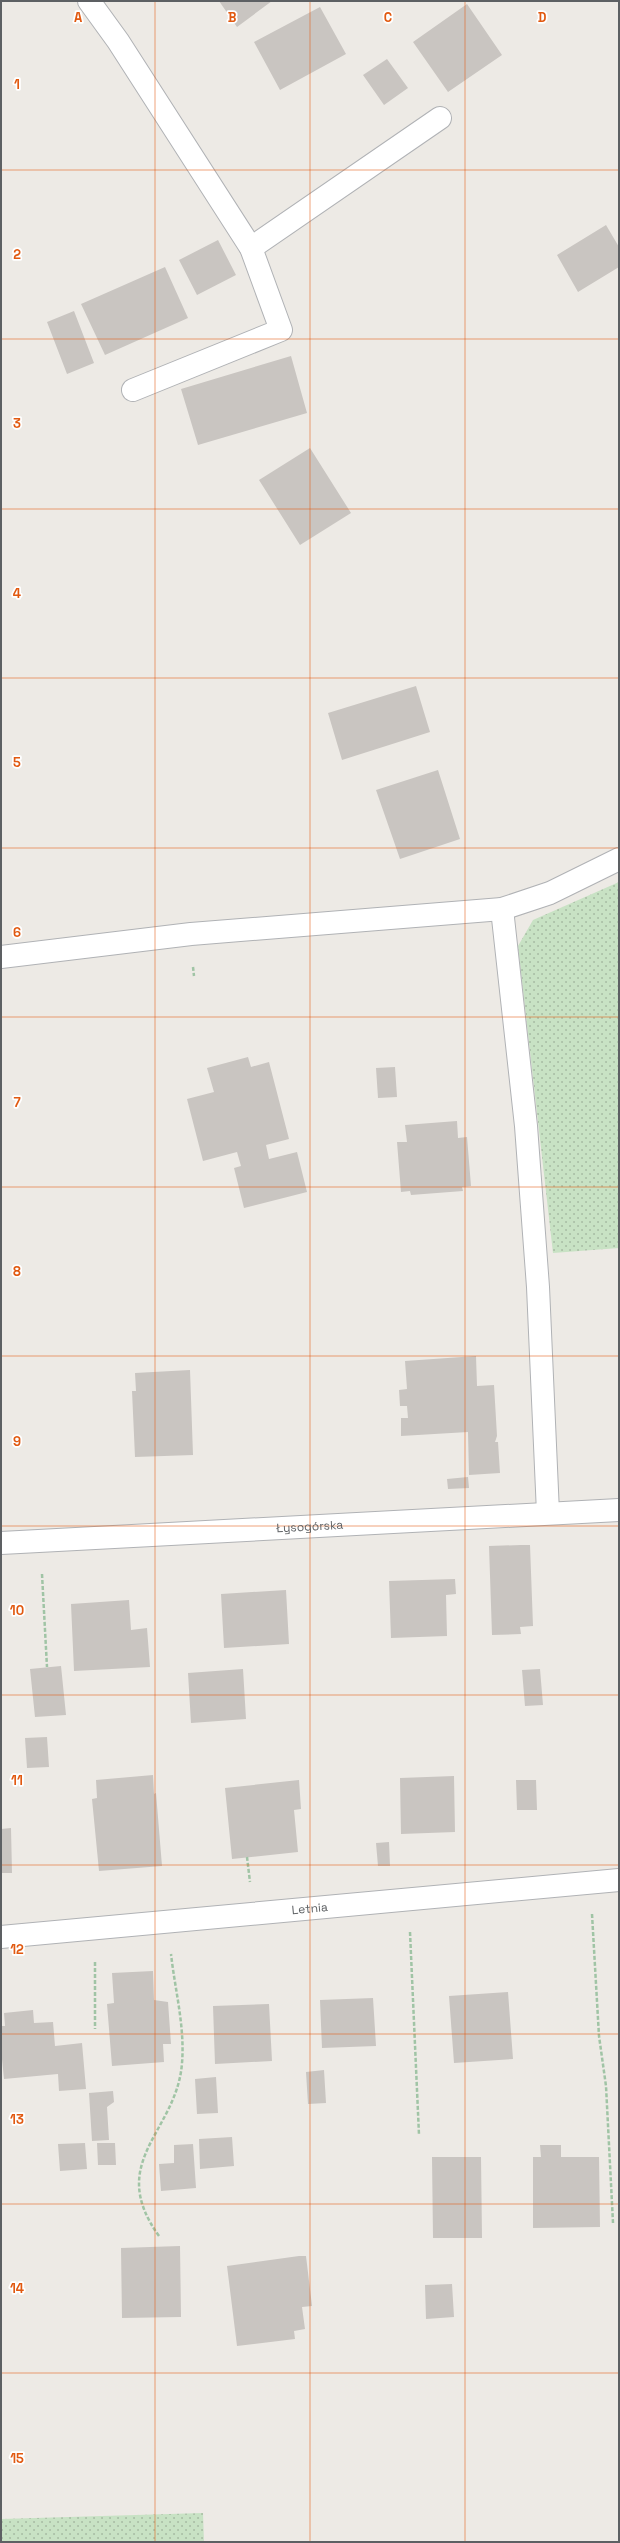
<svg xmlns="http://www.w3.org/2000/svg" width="620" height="2543" viewBox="0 0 620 2543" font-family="'Space Grotesk',sans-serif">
  <defs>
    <pattern id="grass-dots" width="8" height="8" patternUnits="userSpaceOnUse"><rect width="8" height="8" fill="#c8e2c4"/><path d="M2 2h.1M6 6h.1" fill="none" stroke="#a6bba3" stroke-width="1.8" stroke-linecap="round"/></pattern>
  </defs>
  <rect width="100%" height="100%" fill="#edeae5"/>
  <path fill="url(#grass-dots)" d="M619 882V1248L553 1253 518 946 533 920Z
    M203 2513 204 2542H1V2519Z"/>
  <path fill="#c9c5c1" d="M219 1H272L237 27Z
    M467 4 502 55 448 92 413 42Z
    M320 7 346 54 280 90 254 42Z
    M387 59 408 88 384 105 363 75Z
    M606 225 619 247V267L578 292 557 255Z
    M218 240 236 275 197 295 179 260Z
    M165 267 188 318 105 355 81 304Z
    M74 311 94 363 67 374 47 322Z
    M291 356 307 413 198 445 181 389Z
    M310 448 351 513 300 545 259 480Z
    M416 686 430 732 342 760 328 713Z
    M438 770 460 839 400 859 376 790Z
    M248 1057 251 1067 269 1062 289 1139 266 1145 269 1159 297 1152 307 1192 244 1208 234 1168 241 1166 237 1152 203 1161 187 1099 214 1092 207 1068Z
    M395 1067 397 1097 378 1098 376 1068Z
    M457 1121 458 1138 467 1137 471 1186 462 1187 463 1191 411 1195 410 1191 401 1192 397 1142H407L405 1125Z
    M476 1356 477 1386 494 1385 497 1436 495 1442H498L500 1473 469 1475 468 1432 401 1436V1418H408L407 1406H400L399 1390 407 1389 405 1361Z
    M190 1370 193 1455 135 1457 132 1391H136L135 1373Z
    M468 1477 469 1488 448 1489 447 1479Z
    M521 1545H530L533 1626 520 1627 521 1634 492 1635 489 1546Z
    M455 1579 456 1594 446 1595 447 1636 391 1638 389 1581Z
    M286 1590 289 1644 224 1648 221 1594Z
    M129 1600 131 1630 147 1628 150 1667 74 1671 71 1604Z
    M61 1666 66 1715 35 1717 30 1669Z
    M243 1669 246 1719 191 1723 188 1673Z
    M540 1669 543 1705 525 1706 522 1670Z
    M47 1737 49 1767 27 1768 25 1738Z
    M153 1775 154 1794 156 1793 162 1866 99 1871 92 1799 97 1798 96 1780Z
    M454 1776 455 1832 401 1834 400 1778Z
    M299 1780 301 1809 294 1810 298 1852 232 1859 225 1788Z
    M516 1780H536L537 1810H517Z
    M11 1828 12 1873H1V1829Z
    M389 1842 390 1866H378L376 1843Z
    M153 1971 154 2000 168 2002 171 2044H163L164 2062 112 2066 107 2004 114 2003 112 1973Z
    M508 1992 513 2059 454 2063 449 1996Z
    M373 1998 376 2046 322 2048 320 2000Z
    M269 2004 272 2061 215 2064 213 2006Z
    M33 2010 34 2023 53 2022 55 2046 82 2043 86 2089 59 2091 58 2074 4 2079 1 2049V2026H5L4 2013Z
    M324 2070 326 2103 308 2104 306 2072Z
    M216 2077 218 2113 197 2114 195 2079Z
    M113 2091 114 2102 107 2107 109 2140 92 2141 89 2093Z
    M232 2137 234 2166 200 2169 199 2139Z
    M85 2143 87 2169 60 2171 58 2144Z
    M97 2143H115L116 2165H98Z
    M193 2144 196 2188 161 2191 159 2164 174 2163V2145Z
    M540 2145H561V2157H599L600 2227 533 2228V2157H541Z
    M432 2157H481L482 2238H433Z
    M180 2246 181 2317 122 2318 121 2248Z
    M299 2256H306L312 2306 302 2307 305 2329 294 2331 295 2339 237 2346 227 2266Z
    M452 2284 454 2317 426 2319 425 2285Z"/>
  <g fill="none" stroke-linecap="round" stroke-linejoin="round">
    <g stroke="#b0b2b5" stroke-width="24">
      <g id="minor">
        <path d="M89 1 118 41 251 248 281 330 133 390"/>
        <path d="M251 248 440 118"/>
        <path d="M502 909 526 1126 538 1287 548 1513"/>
        <path d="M1 957 191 934 502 909 550 893 619 859"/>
        <path id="s1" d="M1 1543 619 1510"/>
        <path id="s2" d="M1 1937 619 1880"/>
      </g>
    </g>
    <path stroke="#a0c4a5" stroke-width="2.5" stroke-dasharray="4 2" stroke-linecap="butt" d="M193 967 194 976
      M42 1574 47 1667
      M247 1857 250 1882
      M592 1914 599 2036 606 2086 613 2223
      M410 1932 419 2135
      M95 1962V2029
      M159 2236C105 2161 177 2132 182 2063 185 2027 175 1990 171 1954"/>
    <use href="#minor" stroke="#fff" stroke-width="22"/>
  </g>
  <path fill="none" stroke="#e15910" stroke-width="1" stroke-opacity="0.55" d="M155 1V2542M310 1V2542M465 1V2542M1 170H619M1 339H619M1 509H619M1 678H619M1 848H619M1 1017H619M1 1187H619M1 1356H619M1 1526H619M1 1695H619M1 1865H619M1 2034H619M1 2204H619M1 2373H619"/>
  <g text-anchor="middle" stroke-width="3.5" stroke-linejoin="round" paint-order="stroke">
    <g font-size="12" fill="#5d6063" stroke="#fff">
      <text dy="4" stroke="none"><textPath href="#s1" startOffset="309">Łysogórska</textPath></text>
      <text dy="4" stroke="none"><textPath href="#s2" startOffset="310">Letnia</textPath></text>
    </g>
  </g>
  <g font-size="13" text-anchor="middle" font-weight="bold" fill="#e15910" stroke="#fff" stroke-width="3.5" stroke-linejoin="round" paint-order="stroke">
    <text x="78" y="22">A</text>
    <text x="232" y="22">B</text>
    <text x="388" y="22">C</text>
    <text x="542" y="22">D</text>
    <text x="17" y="89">1</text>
    <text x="17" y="259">2</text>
    <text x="17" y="428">3</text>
    <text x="17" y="598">4</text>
    <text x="17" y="767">5</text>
    <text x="17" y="937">6</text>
    <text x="17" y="1107">7</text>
    <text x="17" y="1276">8</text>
    <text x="17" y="1446">9</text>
    <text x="17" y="1615">10</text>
    <text x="17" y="1785">11</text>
    <text x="17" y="1954">12</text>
    <text x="17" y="2124">13</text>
    <text x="17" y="2293">14</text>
    <text x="17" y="2463">15</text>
  </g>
  <rect width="620" height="2543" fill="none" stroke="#5d6063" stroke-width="4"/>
</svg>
